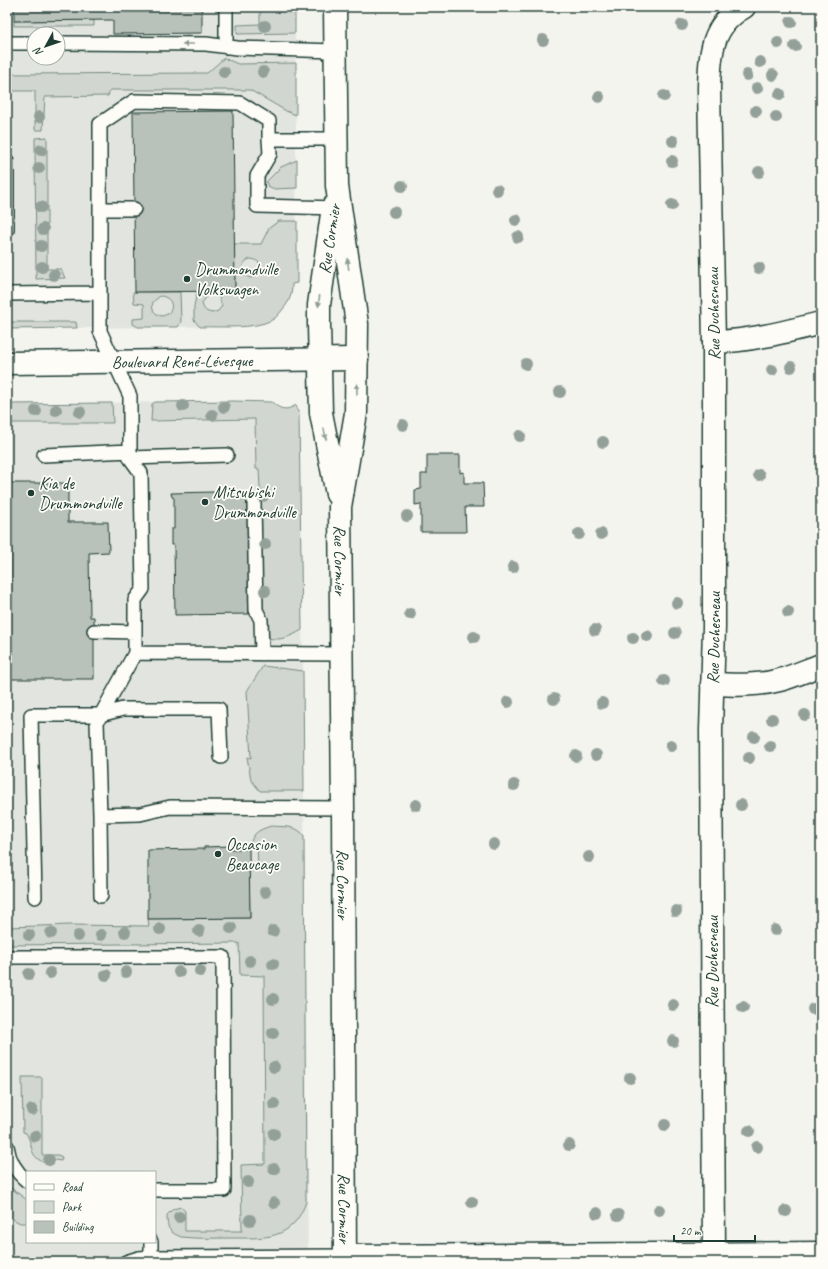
<svg xmlns="http://www.w3.org/2000/svg" width="828" height="1269" viewBox="0 0 828 1269" font-family="Caveat,sans-serif">
  <rect width="100%" height="100%" fill="#f4f4ef"/>
  <filter id="ink" filterUnits="userSpaceOnUse"><feTurbulence type="fractalNoise" baseFrequency=".025" numOctaves="2"/><feDisplacementMap in="SourceGraphic" scale="8" xChannelSelector="R" yChannelSelector="G"/><feConvolveMatrix kernelMatrix="1 2 1 2 8 2 1 2 1" color-interpolation-filters="sRGB"/></filter>
  <g filter="url(#ink)">
    <path fill="#e2e5df" fill-rule="evenodd" d="M7 7H295L297 283 292 284V294L288 303 274 319 265 323 252 326 7 329ZM34 34H58V58H34Z
      M232 401 272 402 277 407 281 409H290L296 405 299 415 303 671 308 1262H7V404ZM27 1172H155V1242H27Z"/>
    <path fill="#d1d6d1" stroke="#788a82" fill-rule="evenodd" d="M260 7H295V33L237 34V25L260 24Z
      M94 20V26H14V21Z
      M224 58 238 64 296 63V115L286 111 250 90H110L108 96 45 97 43 130H35V91H7V74L207 73Z
      M47 137V269H61L65 278 36 279 35 138Z
      M297 160V188L274 189 268 186 266 182 281 167Z
      M279 221H297V283L292 284C292 294 290 301 283 309 280 313 276 318 272 320 253 330 221 326 200 327L194 320V306L197 292 235 291 234 244H261L269 228ZM250 259C258 259 263 265 260 273L251 278C240 276 239 263 250 259ZM213 294 219 297 222 306 218 311 212 313C206 312 203 309 202 303L208 295Z
      M133 292H180L181 321 178 327H138L133 324V319L144 318V304L134 303ZM160 296C174 297 176 313 162 316 154 314 151 309 153 302Z
      M7 322H76L77 328 7 329Z
      M232 401 272 402C280 410 287 411 296 405L299 415 302 630C290 637 281 641 267 638L263 614 260 488 259 469H256L255 419 151 421 152 404 155 402Z
      M112 403 113 423H7V404Z
      M263 666 303 671 304 791H260L251 780 247 757 251 758 247 691Z
      M271 826C282 827 298 825 304 836L306 1202C292 1241 265 1238 230 1238 214 1238 198 1239 181 1237 169 1232 167 1229 167 1215L173 1209 181 1207 185 1211V1231H242L241 1165 265 1164 264 976 240 975 239 943 7 945V927L70 925 149 926 148 919 250 918 249 869 258 868 257 844 250 845C253 832 259 830 271 826Z
      M22 1077H42V1155H58L62 1157 61 1161 55 1160 53 1164 50 1165C27 1157 35 1149 26 1133L23 1132Z
      M7 1185 27 1200V1223H20L7 1216Z"/>
    <path fill="#b9c1bb" stroke="#1f3d34" d="M14 7H202V33L113 34V20L14 21Z
      M233 111 235 291 135 292 133 112Z
      M427 455H460V473L464 472V483H483L484 507H465L466 532H421V504L415 505V490L421 489V474H427Z
      M7 483H68V522H108L109 552 89 553 90 617H94V679H7Z
      M214 492V495H248L249 614 175 615 174 545H171V529H174V498L172 497 171 493Z
      M231 846V849H249L250 918 148 919V850L204 849V847Z"/>
    <g fill="none" stroke-linecap="round" stroke-linejoin="round">
      <g stroke="#1f3d34" stroke-width="16">
        <path id="service" d="M226 7V47
          M7 43H34
          M58 43 206 44 237 48 335 51
          M269 139 270 154 257 176V206L339 208
          M7 162V230
          M100 209H134
          M7 294 100 293
          M44 455 130 451
          M227 455 130 458V396L100 331V124L134 101 240 103 269 121V139H337
          M130 458 141 473 143 589 135 600V653L341 654
          M254 502 256 610 261 620 262 654
          M94 631 135 632
          M135 653 97 722 100 815 140 814 170 807 343 808
          M100 815 101 896
          M35 897 31 715H100L123 709H219L221 757
          M7 957H223L224 1190H155
          M7 1146C9 1161 16 1172 27 1181
          M151 1242V1257L345 1256
          M126 1262 139 1258 151 1257"/>
      </g>
      <g stroke="#1f3d34" stroke-width="25">
        <g id="minor">
          <path d="M714 342C750 341 785 332 821 323"/>
          <path d="M712 684C735 685 758 686 780 680 794 676 807 670 821 665"/>
          <path id="s1" d="M714 1254 711 730 714 627V342L709 88C710 54 711 25 744 7"/>
          <path d="M345 1256 821 1253"/>
        </g>
      </g>
      <g stroke="#1f3d34" stroke-width="25">
        <g id="tertiary">
          <path id="s2" d="M335 7 337 186 357 324 356 413 340 507 343 808 345 1262"/>
          <path d="M333 207 319 305V324L321 413 337 494"/>
          <path id="s3" d="M7 363 357 359"/>
        </g>
      </g>
      <use href="#service" stroke="#fdfcf7" stroke-width="13"/>
      <use href="#minor" stroke="#fdfcf7" stroke-width="22"/>
      <use href="#tertiary" stroke="#fdfcf7" stroke-width="22"/>
    </g>
    <g fill="#93a099">
      <circle cx="791" cy="22" r="6"/>
      <circle cx="682" cy="25" r="6"/>
      <circle cx="265" cy="26" r="6"/>
      <circle cx="543" cy="40" r="6"/>
      <circle cx="778" cy="43" r="6"/>
      <circle cx="795" cy="46" r="6"/>
      <circle cx="760" cy="62" r="6"/>
      <circle cx="224" cy="72" r="6"/>
      <circle cx="263" cy="72" r="6"/>
      <circle cx="747" cy="75" r="6"/>
      <circle cx="773" cy="75" r="6"/>
      <circle cx="757" cy="88" r="6"/>
      <circle cx="780" cy="94" r="6"/>
      <circle cx="664" cy="96" r="6"/>
      <circle cx="599" cy="97" r="6"/>
      <circle cx="756" cy="111" r="6"/>
      <circle cx="39" cy="117" r="6"/>
      <circle cx="776" cy="117" r="6"/>
      <circle cx="673" cy="141" r="6"/>
      <circle cx="41" cy="150" r="6"/>
      <circle cx="672" cy="161" r="6"/>
      <circle cx="39" cy="168" r="6"/>
      <circle cx="759" cy="172" r="6"/>
      <circle cx="402" cy="186" r="6"/>
      <circle cx="497" cy="190" r="6"/>
      <circle cx="672" cy="205" r="6"/>
      <circle cx="41" cy="207" r="6"/>
      <circle cx="394" cy="212" r="6"/>
      <circle cx="516" cy="220" r="6"/>
      <circle cx="43" cy="229" r="6"/>
      <circle cx="518" cy="237" r="6"/>
      <circle cx="41" cy="246" r="6"/>
      <circle cx="42" cy="267" r="6"/>
      <circle cx="759" cy="268" r="6"/>
      <circle cx="54" cy="275" r="6"/>
      <circle cx="526" cy="364" r="6"/>
      <circle cx="791" cy="367" r="6"/>
      <circle cx="772" cy="370" r="6"/>
      <circle cx="560" cy="392" r="6"/>
      <circle cx="183" cy="406" r="6"/>
      <circle cx="224" cy="407" r="6"/>
      <circle cx="56" cy="410" r="6"/>
      <circle cx="36" cy="411" r="6"/>
      <circle cx="80" cy="412" r="6"/>
      <circle cx="212" cy="415" r="6"/>
      <circle cx="403" cy="425" r="6"/>
      <circle cx="520" cy="436" r="6"/>
      <circle cx="603" cy="442" r="6"/>
      <circle cx="759" cy="475" r="6"/>
      <circle cx="263" cy="496" r="6"/>
      <circle cx="407" cy="516" r="6"/>
      <circle cx="579" cy="534" r="6"/>
      <circle cx="601" cy="534" r="6"/>
      <circle cx="265" cy="544" r="6"/>
      <circle cx="513" cy="567" r="6"/>
      <circle cx="265" cy="591" r="6"/>
      <circle cx="677" cy="603" r="6"/>
      <circle cx="788" cy="612" r="6"/>
      <circle cx="410" cy="614" r="6"/>
      <circle cx="595" cy="630" r="6"/>
      <circle cx="675" cy="633" r="6"/>
      <circle cx="647" cy="636" r="6"/>
      <circle cx="474" cy="637" r="6"/>
      <circle cx="633" cy="638" r="6"/>
      <circle cx="664" cy="681" r="6"/>
      <circle cx="554" cy="699" r="6"/>
      <circle cx="508" cy="702" r="6"/>
      <circle cx="602" cy="703" r="6"/>
      <circle cx="805" cy="715" r="6"/>
      <circle cx="772" cy="719" r="6"/>
      <circle cx="754" cy="737" r="6"/>
      <circle cx="671" cy="746" r="6"/>
      <circle cx="770" cy="746" r="6"/>
      <circle cx="596" cy="755" r="6"/>
      <circle cx="576" cy="756" r="6"/>
      <circle cx="749" cy="758" r="6"/>
      <circle cx="514" cy="785" r="6"/>
      <circle cx="416" cy="805" r="6"/>
      <circle cx="741" cy="805" r="6"/>
      <circle cx="494" cy="844" r="6"/>
      <circle cx="589" cy="857" r="6"/>
      <circle cx="265" cy="892" r="6"/>
      <circle cx="676" cy="911" r="6"/>
      <circle cx="231" cy="928" r="6"/>
      <circle cx="160" cy="929" r="6"/>
      <circle cx="775" cy="930" r="6"/>
      <circle cx="199" cy="931" r="6"/>
      <circle cx="273" cy="931" r="6"/>
      <circle cx="125" cy="932" r="6"/>
      <circle cx="51" cy="933" r="6"/>
      <circle cx="29" cy="935" r="6"/>
      <circle cx="101" cy="935" r="6"/>
      <circle cx="78" cy="936" r="6"/>
      <circle cx="250" cy="961" r="6"/>
      <circle cx="273" cy="964" r="6"/>
      <circle cx="200" cy="971" r="6"/>
      <circle cx="126" cy="972" r="6"/>
      <circle cx="179" cy="972" r="6"/>
      <circle cx="50" cy="973" r="6"/>
      <circle cx="29" cy="974" r="6"/>
      <circle cx="106" cy="975" r="6"/>
      <circle cx="273" cy="999" r="6"/>
      <circle cx="673" cy="1005" r="6"/>
      <circle cx="743" cy="1007" r="6"/>
      <circle cx="813" cy="1009" r="6"/>
      <circle cx="273" cy="1033" r="6"/>
      <circle cx="673" cy="1041" r="6"/>
      <circle cx="274" cy="1067" r="6"/>
      <circle cx="630" cy="1078" r="6"/>
      <circle cx="274" cy="1104" r="6"/>
      <circle cx="32" cy="1110" r="6"/>
      <circle cx="665" cy="1125" r="6"/>
      <circle cx="749" cy="1131" r="6"/>
      <circle cx="274" cy="1134" r="6"/>
      <circle cx="35" cy="1136" r="6"/>
      <circle cx="569" cy="1145" r="6"/>
      <circle cx="757" cy="1147" r="6"/>
      <circle cx="49" cy="1160" r="6"/>
      <circle cx="274" cy="1169" r="6"/>
      <circle cx="248" cy="1182" r="6"/>
      <circle cx="472" cy="1202" r="6"/>
      <circle cx="274" cy="1203" r="6"/>
      <circle cx="659" cy="1210" r="6"/>
      <circle cx="786" cy="1211" r="6"/>
      <circle cx="597" cy="1213" r="6"/>
      <circle cx="618" cy="1215" r="6"/>
      <circle cx="179" cy="1217" r="6"/>
      <circle cx="250" cy="1220" r="6"/>
    </g>
    <defs><path id="oneway-solid" d="M-6-.8H1V-3.2L6.5 0L1 3.2V.8H-6Z"/></defs>
    <g fill="#8e9c96">
      <use href="#oneway-solid" transform="translate(188 44) rotate(-180)"/>
      <use href="#oneway-solid" transform="translate(348 264) rotate(-98)"/>
      <use href="#oneway-solid" transform="translate(319 301) rotate(96)"/>
      <use href="#oneway-solid" transform="translate(357 389) rotate(-90)"/>
      <use href="#oneway-solid" transform="translate(325 434) rotate(79)"/>
    </g>
  </g>
  <g fill="#1f3d34" stroke="#fdfcf7" stroke-width="1.5">
    <circle cx="187" cy="279" r="4"/>
    <circle cx="31" cy="493" r="4"/>
    <circle cx="205" cy="502" r="4"/>
    <circle cx="218" cy="854" r="4"/>
  </g>
  <g text-anchor="middle" stroke-width="3.5" stroke-linejoin="round" paint-order="stroke">
    <g font-size="17" fill="#1f3d34" stroke="#fdfcf7">
      <text transform="translate(329 239) rotate(-81)" y="6">Rue Cormier</text>
      <text transform="translate(713 314) rotate(-91)" y="6">Rue Duchesneau</text>
      <text dy="6" stroke="none"><textPath href="#s3" startOffset="175">Boulevard René-Lévesque</textPath></text>
      <text dy="6" stroke="none"><textPath href="#s2" startOffset="556">Rue Cormier</textPath></text>
      <text dy="6" stroke="none"><textPath href="#s1" startOffset="616">Rue Duchesneau</textPath></text>
      <text dy="6" stroke="none"><textPath href="#s2" startOffset="880">Rue Cormier</textPath></text>
      <text transform="translate(712 962) rotate(-90)" y="6">Rue Duchesneau</text>
      <text dy="6" stroke="none"><textPath href="#s2" startOffset="1204">Rue Cormier</textPath></text>
    </g>
    <g font-size="17" fill="#1f3d34" stroke="#fdfcf7" text-anchor="start">
      <text x="195" y="275">Drummondville<tspan x="195" dy="20">Volkswagen</tspan></text>
      <text x="39" y="489">Kia de<tspan x="39" dy="20">Drummondville</tspan></text>
      <text x="213" y="498">Mitsubishi<tspan x="213" dy="20">Drummondville</tspan></text>
      <text x="226" y="850">Occasion<tspan x="226" dy="20">Beaucage</tspan></text>
    </g>
  </g>
  <rect width="828" height="1269" fill="none" stroke="#fdfcf7" stroke-width="24"/>
  <rect x="12" y="12" width="804" height="1245" fill="none" stroke="#1f3d34" stroke-width="1.5" filter="url(#ink)"/>
  <rect x="26" y="1171" width="130" height="72" fill="#fdfcf7" stroke="#a4b0a9"/>
  <rect x="34" y="1184" width="20" height="6" fill="#fdfcf7" stroke="#a4b0a9"/>
  <text x="62" y="1191" font-size="12" fill="#1f3d34">Road</text>
  <rect x="34" y="1201" width="20" height="12" fill="#d1d6d1" stroke="#a4b0a9"/>
  <text x="62" y="1211" font-size="12" fill="#1f3d34">Park</text>
  <rect x="34" y="1221" width="20" height="12" fill="#b9c1bb" stroke="#a4b0a9"/>
  <text x="62" y="1231" font-size="12" fill="#1f3d34">Building</text>
  <g transform="translate(46 46) rotate(230)"><circle r="19" fill="#fdfcf7" stroke="#a4b0a9"/>
  <path d="M0-3L7 15L0 10L-7 15Z" fill="#1f3d34"/>
  <text y="-6" font-size="11" font-weight="bold" text-anchor="middle" fill="#1f3d34">N</text>
  </g>
  <path d="M674 1235v6h81v-6" fill="none" stroke="#1f3d34" stroke-width="2"/>
  <text x="680" y="1235" font-size="12" fill="#1f3d34" stroke="#fdfcf7" stroke-width="3" paint-order="stroke">20 m</text>
</svg>
